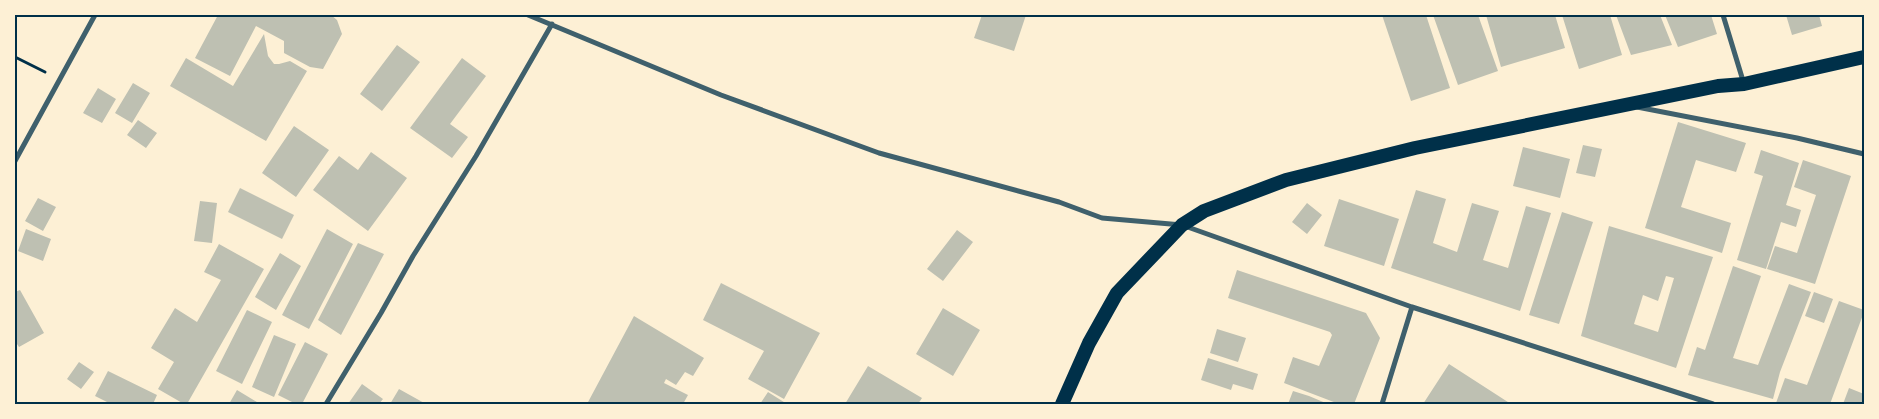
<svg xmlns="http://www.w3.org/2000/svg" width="1879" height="419" viewBox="0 0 1879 419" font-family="Barlow,sans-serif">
  <rect width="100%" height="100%" fill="#fdf0d5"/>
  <path fill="#bec0b2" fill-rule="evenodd" d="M218 15H331L337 20 342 34 323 69 310 67 284 53V41L256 26 230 76 195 58Z
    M982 15H1026L1014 51 974 38Z
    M1382 15H1426L1450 88 1411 101Z
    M1433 15H1478L1498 71 1458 85Z
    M1486 15H1555L1565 48 1501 67Z
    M1562 15H1610L1622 55 1579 69Z
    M1616 15H1660L1672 45 1631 55Z
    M1665 15H1711L1717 34 1678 47Z
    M1786 15H1819L1822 26 1792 35Z
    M264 34 268 56 274 64H279L290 61 307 71 266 141 170 86 186 58 233 86Z
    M397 45 420 62 382 111 360 94Z
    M462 58 486 76 450 124 468 137 452 158 410 128Z
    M133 83 150 93 132 123 115 113Z
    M98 88 116 99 102 123 83 113Z
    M138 120 157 133 146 148 127 135Z
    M1678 122 1746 143 1736 172 1696 160 1681 207 1731 223 1722 253 1645 228Z
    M294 126 329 150 296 197 262 173Z
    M1583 145 1602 149 1595 177 1576 173Z
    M1523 147 1570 159 1560 198 1513 186Z
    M1761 150 1799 163 1786 205 1801 210 1796 227 1781 222 1766 269 1737 260 1763 176 1754 173Z
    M371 152 407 178 368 231 313 190 339 156 358 170Z
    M1803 160 1851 176 1815 284 1767 269 1775 246 1797 253 1816 195 1794 187Z
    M240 188 294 215 282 239 228 212Z
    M1416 190 1446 199 1433 243 1457 252 1472 203 1499 211 1483 260 1508 268 1526 206 1551 213 1520 311 1391 268Z
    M38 198 56 207 43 231 25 221Z
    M1339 199 1399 219 1384 266 1324 246Z
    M200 201 217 203 212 243 194 241Z
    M1307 203 1322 215 1307 234 1292 222Z
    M1562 212 1593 222 1559 324 1529 315Z
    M1609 226 1713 257 1676 368 1581 336ZM1666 276 1674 278 1658 332 1634 324 1643 295 1658 301Z
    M26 229 51 239 43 261 18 251Z
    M327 229 353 244 309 329 282 315Z
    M957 230 973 242 943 281 927 269Z
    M358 243 384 254 341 335 318 320Z
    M219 244 264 269 187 404H184L158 389 174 362 151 348 175 308 197 322 221 280 204 272Z
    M280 253 301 266 276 310 255 297Z
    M1733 266 1761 276 1733 358 1758 365 1789 284 1811 292 1780 372 1773 399 1688 375 1697 347 1705 350Z
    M1237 270 1366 313 1380 338 1354 404H1339L1284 383 1293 357 1319 366 1332 335 1330 332 1228 298Z
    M721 283 820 333 784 399 748 379 764 351 703 320Z
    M20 290 44 333 19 347 15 341V292Z
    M1814 292 1833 299 1824 323 1805 316Z
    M1839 301 1864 310V312L1830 404 1776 403 1785 378 1807 385Z
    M943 308 980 330 953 376 916 354Z
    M247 310 272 322 242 384 216 371Z
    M634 316 704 358 693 376 685 372 676 385 666 379 664 383 688 395 683 404H587Z
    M1217 329 1246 338 1238 362 1210 353Z
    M274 335 296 344 274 397 252 387Z
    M305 342 328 354 302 404H296L278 395Z
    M1208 358 1258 374 1253 390 1233 384 1231 390 1201 380Z
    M79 362 94 372 81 389 67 379Z
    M1449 364 1511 404H1423Z
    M868 366 922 398 918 404H845Z
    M108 371 157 395 153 404H111L95 396Z
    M362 384 383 399 379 404H348Z
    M1849 388 1864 394V404H1843Z
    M399 389 426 404H390Z
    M237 390 257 402 256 404H229Z
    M1293 391 1309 396 1328 404H1288Z
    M768 392 787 404H760Z"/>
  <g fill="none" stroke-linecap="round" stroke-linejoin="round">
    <path stroke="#003049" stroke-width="3" d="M15 57 45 72"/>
    <path stroke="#3f606c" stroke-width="5" d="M528 15 721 95 879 153 1059 202 1102 218 1182 225 1412 307 1713 404
      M1723 15 1744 84
      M1637 107 1797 138 1864 154
      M15 161 95 15
      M326 404 381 313 413 256 476 156 552 24
      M1382 404 1412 307"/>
    <path stroke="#003049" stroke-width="14" d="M1062 404 1089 343 1117 293 1182 225 1204 211 1286 180 1415 148 1718 86 1744 84 1864 57"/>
  </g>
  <rect width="1879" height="419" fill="none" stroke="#fdf0d5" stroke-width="32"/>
  <rect x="16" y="16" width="1847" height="387" fill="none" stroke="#003049" stroke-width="2"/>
</svg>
